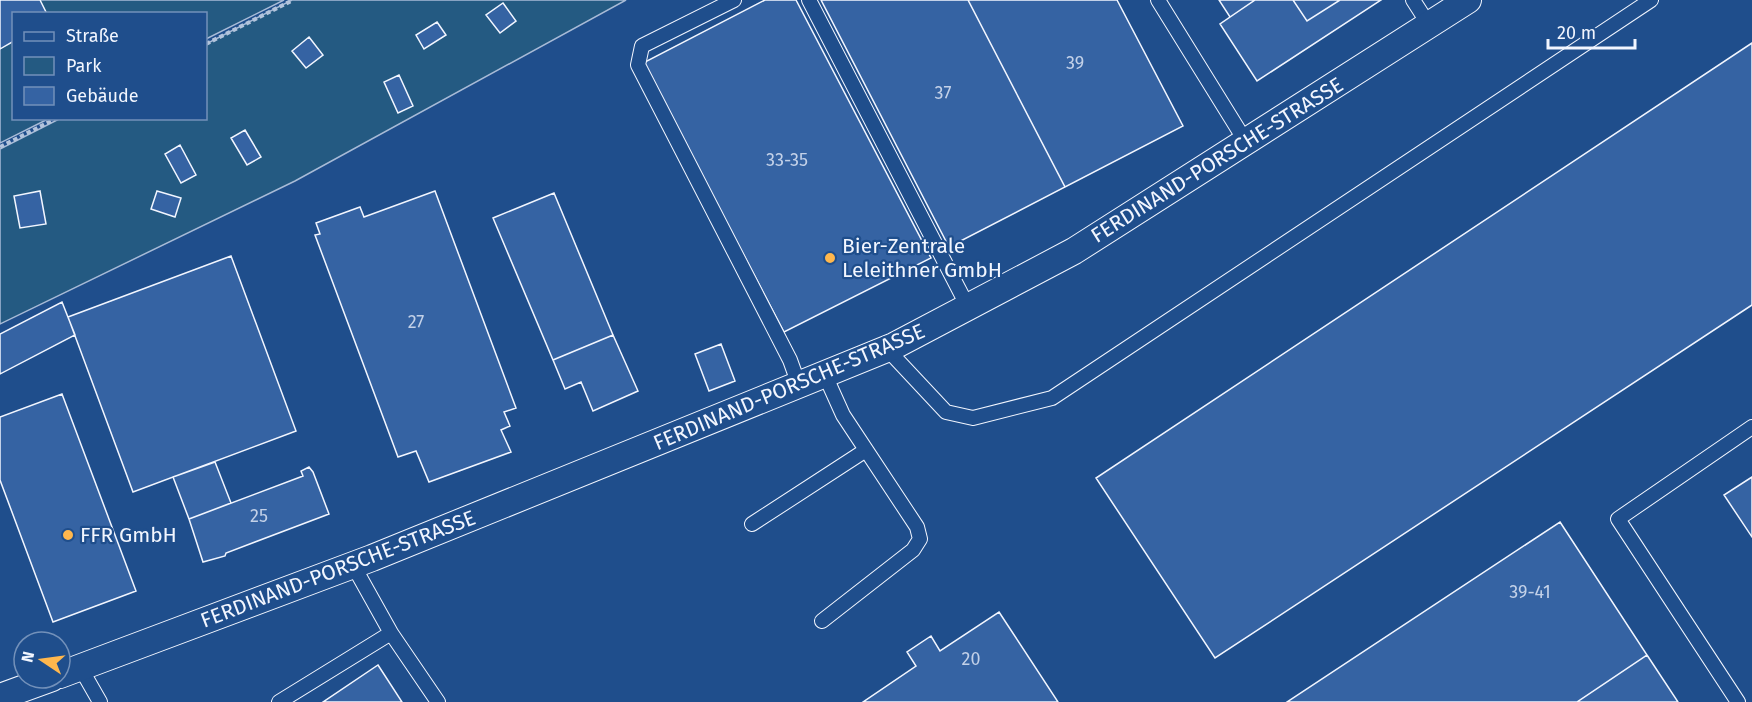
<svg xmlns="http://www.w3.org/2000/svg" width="1752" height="702" viewBox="0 0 1752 702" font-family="'Fira Sans',sans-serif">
  <rect width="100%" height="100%" fill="#1f4e8c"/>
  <path fill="#245a82" stroke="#a8bbd7" stroke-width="1.5" d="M0 0H284L206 39V14H14V118L48 119 0 143Z
    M292 0H626L295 181 0 324V149L59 119 206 118V44Z"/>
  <path fill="#3563a3" stroke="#f2f6ff" stroke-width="1.5" d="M0 0H40L47 14H14V41L0 49Z
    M765 0H796L931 258 784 332 643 63Z
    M821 0H968L1065 187 949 247Z
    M968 0H1117L1183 126 1065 187Z
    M1219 0H1255L1230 17Z
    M1255 0H1293L1307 21 1340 0H1381L1257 81 1220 24Z
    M1293 0H1340L1307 21Z
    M503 3 516 21 500 33 486 15Z
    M437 22 446 35 424 49 416 35Z
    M309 37 323 55 306 68 292 51Z
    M1752 43V305L1215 658 1096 478Z
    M399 75 413 106 398 113 384 82Z
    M245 130 261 157 247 165 231 138Z
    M180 145 196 175 181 183 165 154Z
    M40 191 46 224 20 228 14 196Z
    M157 191 181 198 175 217 151 209Z
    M435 191 516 408 504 412 510 426 501 430 511 452 429 482 416 451 398 457 315 235 320 234 316 223 360 207 364 217Z
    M554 193 613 335 553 360 493 218Z
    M231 256 296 431 133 492 68 317Z
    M62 302 75 335 0 374V334Z
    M613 335 638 391 593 411 581 382 565 389 553 360Z
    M721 344 735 381 709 391 695 354Z
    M62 394 136 591 53 622 0 480V417Z
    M215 462 231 503 189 519 173 477Z
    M309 467 313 472 329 514 226 553 225 556 203 562 189 519 303 476 301 471Z
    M1752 477V537L1724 495Z
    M1560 522 1647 655 1577 702H1287Z
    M999 612 1058 702H863L916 666 907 652 931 636 940 651Z
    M1647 655 1678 702H1577Z
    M378 665 402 702H323Z"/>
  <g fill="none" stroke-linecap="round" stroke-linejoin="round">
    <g stroke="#f2f6ff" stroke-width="16">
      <path id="service" d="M734 0 642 46 638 65 790 360 799 385
        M809 0 968 307
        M1158 0 1246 142
        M1413 0 1429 25
        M887 349 946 412 973 418 1052 398 1651 0
        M752 524 866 450
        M822 621 913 550 920 539 917 527 843 415 825 375
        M391 633 438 702
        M80 667 100 702
        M279 702 391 633 353 565
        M1738 702 1618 519 1752 427"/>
    </g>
    <g stroke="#f2f6ff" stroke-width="28">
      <path id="minor" d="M60 675 372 558 894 346 1074 251 1468 0
        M0 697 52 678"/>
    </g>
    <path stroke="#b3c4dc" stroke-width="4" stroke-dasharray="4.5 3" stroke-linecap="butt" d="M206 44 293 0
      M0 147 57 118"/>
    <use href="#service" stroke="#1f4e8c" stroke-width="14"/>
    <use href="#minor" stroke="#1f4e8c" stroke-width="26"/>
  </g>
  <g fill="#ffb74d" stroke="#1f4e8c" stroke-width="2">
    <circle cx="830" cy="258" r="6"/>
    <circle cx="68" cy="535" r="6"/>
  </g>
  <g text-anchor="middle" stroke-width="4.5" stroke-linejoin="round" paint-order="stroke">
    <g font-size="18" fill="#c3d1e8">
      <text x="1075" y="69">39</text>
      <text x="943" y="99">37</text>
      <text x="787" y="166">33-35</text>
      <text x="416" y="328">27</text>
      <text x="259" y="522">25</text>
      <text x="1530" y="598">39-41</text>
      <text x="971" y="665">20</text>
    </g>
    <g font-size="21" fill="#f2f6ff" stroke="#1f4e8c">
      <text transform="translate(1217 160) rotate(-32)" y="7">FERDINAND-PORSCHE-STRASSE</text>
      <text transform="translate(789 387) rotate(-23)" y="7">FERDINAND-PORSCHE-STRASSE</text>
      <text transform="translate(338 569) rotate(-21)" y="7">FERDINAND-PORSCHE-STRASSE</text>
    </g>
    <g font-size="21" fill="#f2f6ff" stroke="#1f4e8c" text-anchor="start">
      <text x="842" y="253">Bier-Zentrale<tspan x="842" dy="24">Leleithner GmbH</tspan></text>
      <text x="80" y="542">FFR GmbH</text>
    </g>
  </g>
  <rect x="12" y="12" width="195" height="108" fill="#1f4e8c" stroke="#7391ba" stroke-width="1.5"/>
  <rect x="24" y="32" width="30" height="9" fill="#1f4e8c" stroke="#7391ba" stroke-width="1.5"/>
  <text x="66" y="42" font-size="18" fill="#f2f6ff">Straße</text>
  <rect x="24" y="57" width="30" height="18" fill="#245a82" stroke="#7391ba" stroke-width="1.5"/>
  <text x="66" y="72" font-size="18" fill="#f2f6ff">Park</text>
  <rect x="24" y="87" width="30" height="18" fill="#3563a3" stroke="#7391ba" stroke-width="1.5"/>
  <text x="66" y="102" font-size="18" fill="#f2f6ff">Gebäude</text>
  <g transform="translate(42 660) rotate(283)"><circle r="28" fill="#1f4e8c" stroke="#7391ba" stroke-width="1.5"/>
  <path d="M0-4.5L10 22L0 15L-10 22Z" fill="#ffb74d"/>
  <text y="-9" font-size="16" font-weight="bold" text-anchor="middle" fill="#f2f6ff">N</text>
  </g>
  <path d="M1548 39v9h87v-9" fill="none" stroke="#f2f6ff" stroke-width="3"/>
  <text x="1557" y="39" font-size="18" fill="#f2f6ff" stroke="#1f4e8c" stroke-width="4.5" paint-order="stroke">20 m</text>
</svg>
